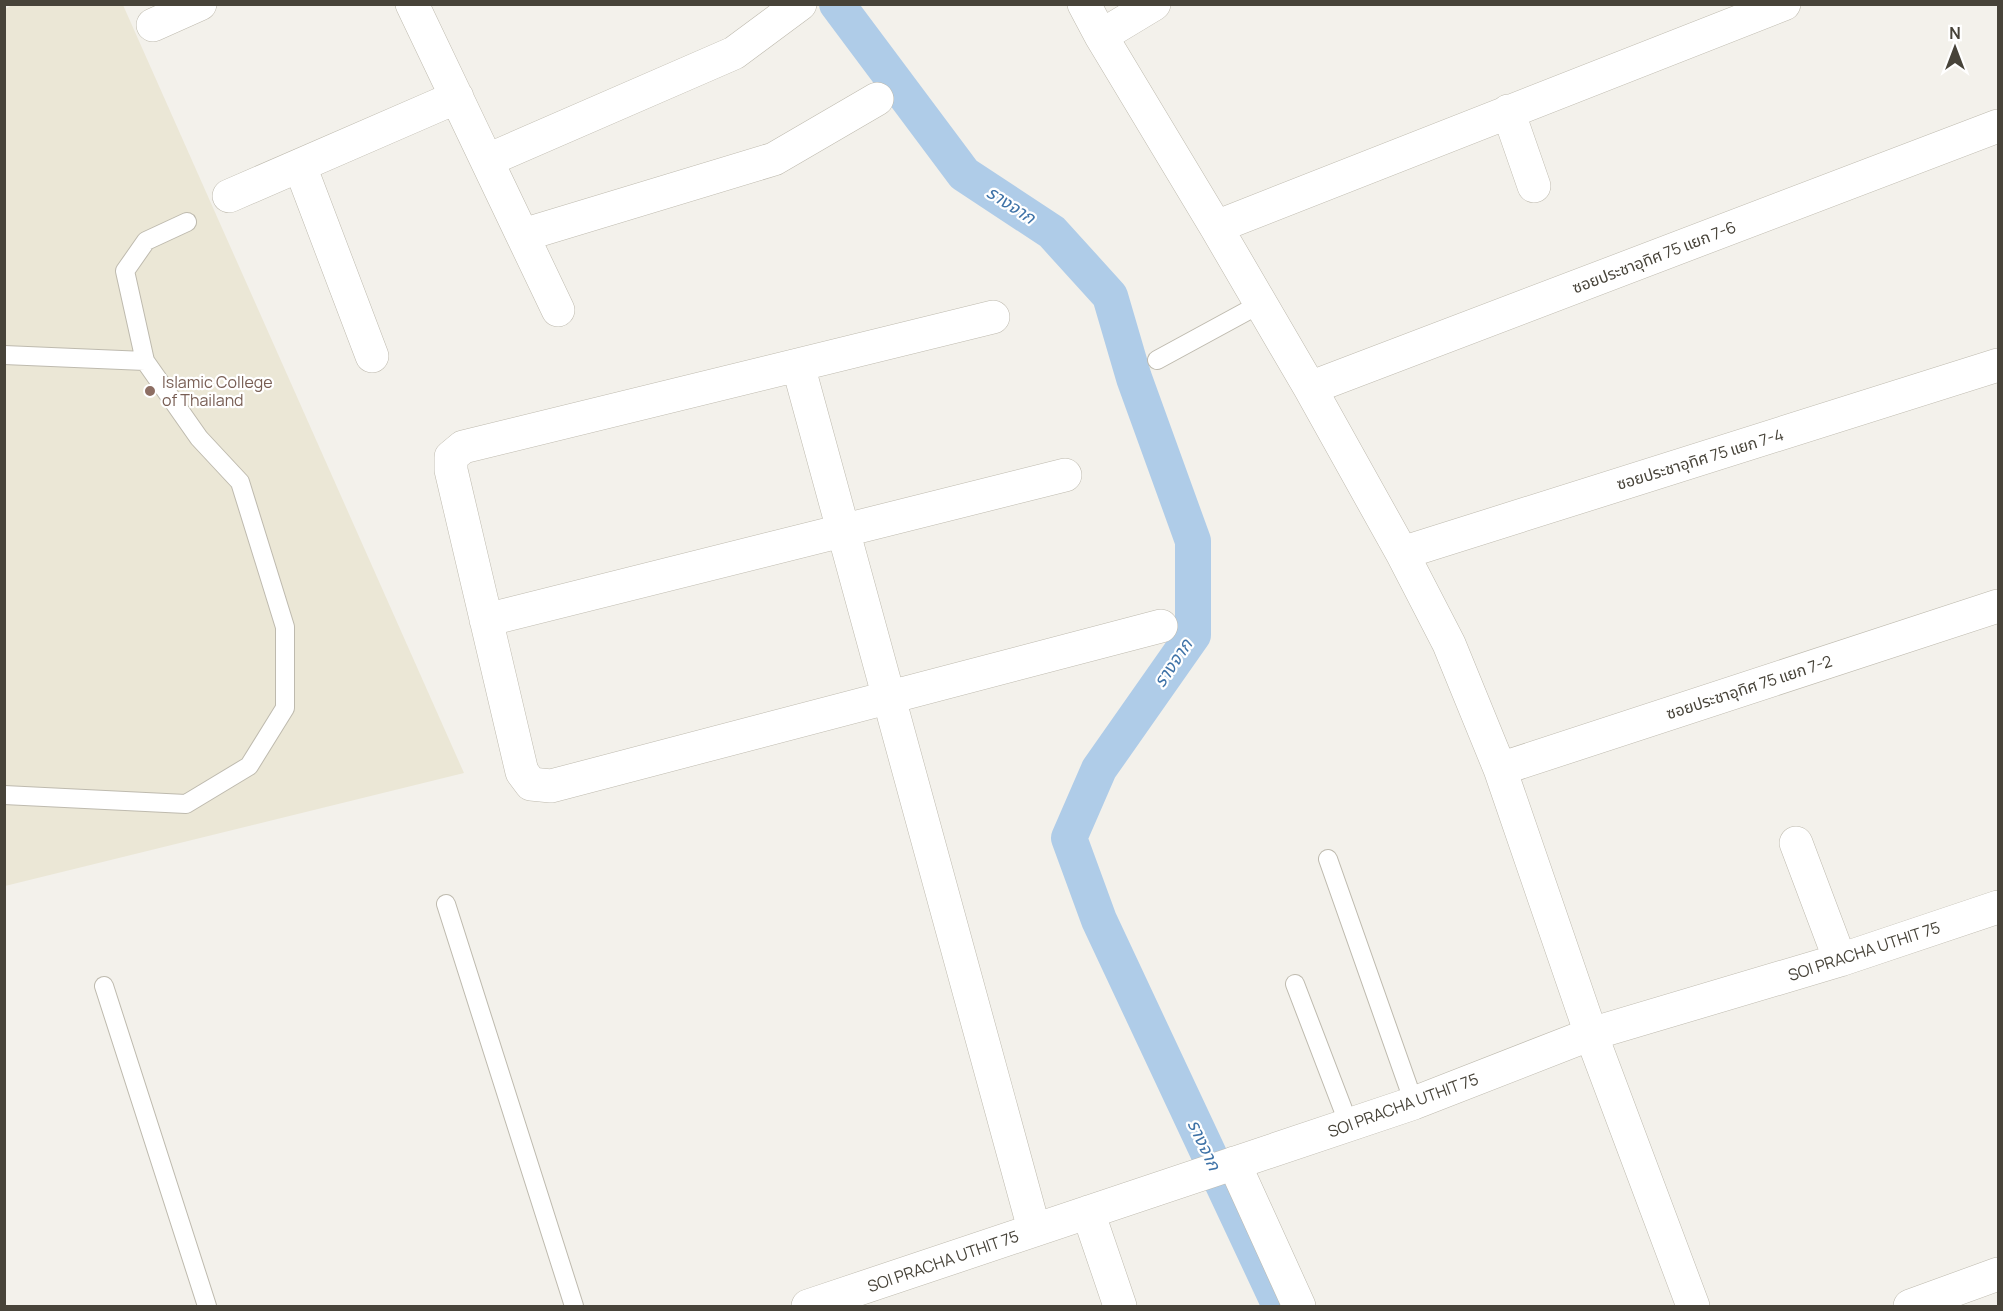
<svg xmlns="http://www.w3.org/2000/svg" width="2003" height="1311" viewBox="0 0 2003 1311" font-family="Manrope,'Noto Sans Thai',sans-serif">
  <rect width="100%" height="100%" fill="#f3f1eb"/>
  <path fill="#ebe7d6" d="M14 4 123 5 464 773 5 886V9Z"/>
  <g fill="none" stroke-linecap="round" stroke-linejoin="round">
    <path stroke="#afcce8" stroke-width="36" d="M837 4 964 174 1052 232 1110 296 1134 378 1193 541V635L1099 769 1069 838 1099 920 1280 1306"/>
    <g stroke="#bebaae" stroke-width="20">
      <path id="service" d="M4 355 145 361
        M1157 360 1260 304
        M4 795 186 804 249 766 285 708V627L240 482 199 438 145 361 125 271 146 241 187 222
        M1328 859 1414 1103
        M446 904 574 1306
        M1295 984 1349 1125
        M104 986 207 1306"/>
    </g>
    <g stroke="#bebaae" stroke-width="34">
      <path id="minor" d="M412 4 558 310
        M1084 4 1101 36 1216 227 1310 388 1402 553 1449 644 1500 769 1591 1034 1693 1306
        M153 25 200 4
        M1101 36 1154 4
        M1508 111 1534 186
        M488 160 734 53 800 4
        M300 166 372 356
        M229 196 457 97
        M1216 227 1784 4
        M523 235 774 159 877 99
        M993 317 463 447 451 457V470L522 772 531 784 551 786 1161 626
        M798 365 1034 1229
        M1310 388 1998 126
        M1402 553 1998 365
        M486 620 1065 475
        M1500 769 1998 606
        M1796 843 1840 960
        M1234 1163 1299 1306
        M1088 1212 1120 1306
        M808 1306 1414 1103 1591 1034 1840 960 1998 907
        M1910 1306 1998 1274"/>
    </g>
    <use href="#service" stroke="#fff" stroke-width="18"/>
    <use href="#minor" stroke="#fff" stroke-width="33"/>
  </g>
  <circle fill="#8d6e63" stroke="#fff" stroke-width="2" cx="150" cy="391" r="6"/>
  <g text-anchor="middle" stroke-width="4.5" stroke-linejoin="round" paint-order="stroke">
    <g font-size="16" fill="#474339" stroke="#fff">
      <text transform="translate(1654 257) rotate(-21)" y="6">ซอยประชาอุทิศ 75 แยก 7-6</text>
      <text transform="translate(1700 459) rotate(-17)" y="6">ซอยประชาอุทิศ 75 แยก 7-4</text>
      <text transform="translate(1749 687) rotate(-18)" y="6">ซอยประชาอุทิศ 75 แยก 7-2</text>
      <text transform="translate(1864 951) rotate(-18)" y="6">SOI PRACHA UTHIT 75</text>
      <text transform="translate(1403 1105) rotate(-20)" y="6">SOI PRACHA UTHIT 75</text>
      <text transform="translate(943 1261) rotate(-19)" y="6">SOI PRACHA UTHIT 75</text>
    </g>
    <g font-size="16" fill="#785e54" stroke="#fff" text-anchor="start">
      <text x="162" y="388">Islamic College<tspan x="162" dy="18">of Thailand</tspan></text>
    </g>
    <g font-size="18" font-style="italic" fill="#3e72a7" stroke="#fff">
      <text transform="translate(1011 205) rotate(33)" y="6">รางจาก</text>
      <text transform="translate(1173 663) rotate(-56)" y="6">รางจาก</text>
      <text transform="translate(1204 1145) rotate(65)" y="6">รางจาก</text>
    </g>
  </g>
  <rect width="2003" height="1311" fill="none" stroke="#474339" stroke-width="12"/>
  <g transform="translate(1955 48)" stroke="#ffffff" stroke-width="4.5" paint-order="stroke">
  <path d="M0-4.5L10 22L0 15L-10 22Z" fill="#474339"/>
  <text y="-9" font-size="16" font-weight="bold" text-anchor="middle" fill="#474339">N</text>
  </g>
</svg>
